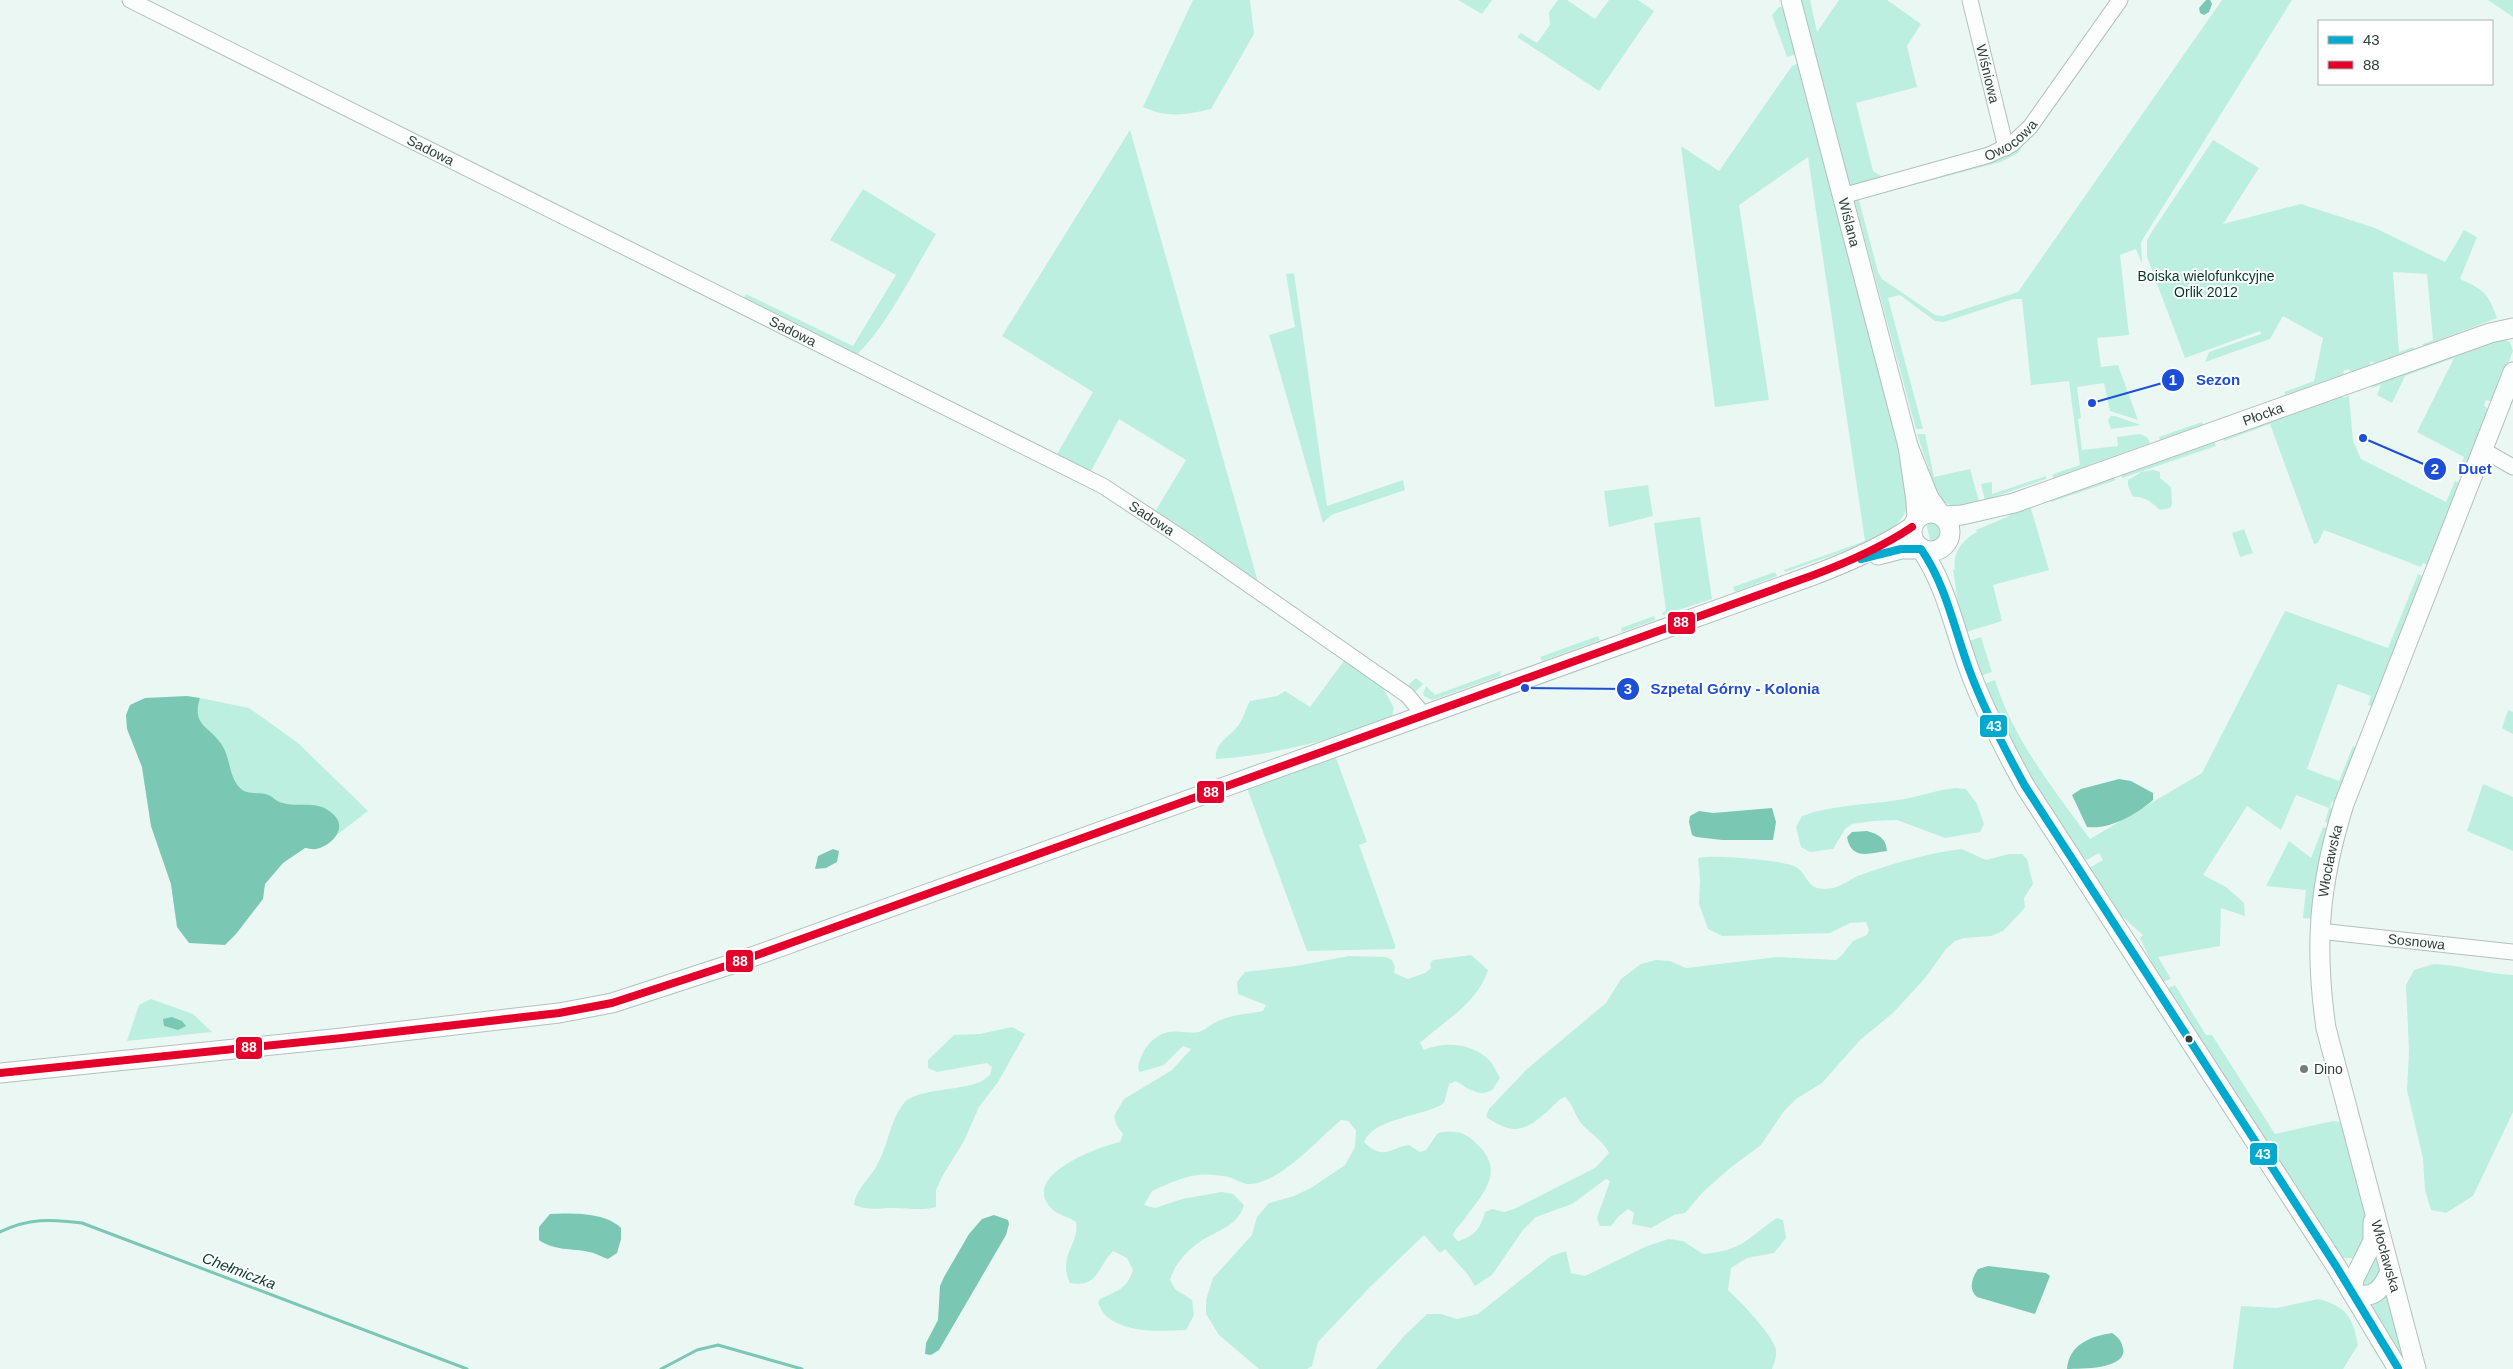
<svg xmlns="http://www.w3.org/2000/svg" width="2513" height="1369" viewBox="0 0 2513 1369" font-family="Arial,sans-serif">
  <rect width="100%" height="100%" fill="#ebf7f3"/>
  <path fill="#bdefe0" d="M1193 0H1250L1254 34 1211 109C1186 115 1167 118 1143 107Z
    M1458 0H1492L1482 14Z
    M1558 0H1567L1595 19 1609 0H1638L1654 11 1599 91 1517 37 1521 33 1537 43 1550 25 1549 12Z
    M1799 0H1810L1817 32 1839 0H1887L1921 24 1907 46 1917 87 1856 103 1873 171 1883 177 1847 188Z
    M2222 0H2292L2141 242 2142 264 2136 249 2120 255 2129 335 2097 338 2101 367 2118 365 2138 420 2110 411 2104 383 2077 387 2081 418 2078 419 2082 450 2118 446 2117 437 2140 434 2147 437 2150 443 2053 478V474L2080 465 2069 381 2031 385 2022 299H2014L1944 322 1935 321 1900 295 1888 298 1923 429H1916L1854 199 1871 195 1859 200 1878 272 1882 279 1935 315 1943 316 2018 292Z
    M2488 0H2513V17Z
    M1779 7H1784L1797 54 1787 57 1772 15Z
    M1799 63 1891 408C1891 429 1900 448 1903 468 1905 479 1909 496 1907 507 1906 514 1898 524 1892 528 1865 546 1816 561 1785 572L1784 570 1865 541 1808 157 1739 205 1769 400 1715 407 1681 146 1719 171 1792 66Z
    M1130 130 1258 582 1153 515 1186 460 1119 419 1090 473 1057 454 1093 392 1002 336Z
    M2213 140 2259 168 2223 224 2301 204 2375 228 2445 262 2464 230 2477 237 2460 279C2484 290 2488 293 2497 318L2423 346V344L2433 340 2427 274 2393 272 2399 352 2413 347 2414 349 2376 363 2370 362V365L2350 372 2349 369 2343 371 2344 374 2285 395 2284 392 2314 381 2323 338 2283 316 2270 339 2205 362 2209 352 2261 334 2260 331 2185 358 2147 257V240L2153 230Z
    M2025 142 2018 153 2001 162 1886 192 1885 188 2007 152Z
    M863 189 936 234C911 275 889 323 855 357L742 301 746 294 853 346 896 275 830 240Z
    M1294 273 1327 506 1403 480 1405 490 1331 515 1323 523 1269 335 1295 327 1286 274Z
    M2503 339 2510 342 2513 351 2493 402 2486 400 2484 405 2491 412 2467 475 2458 472 2464 457 2417 432 2454 358 2405 376 2392 403 2377 395 2381 385 2371 388 2373 380Z
    M2342 391 2343 398 2349 396 2353 441 2361 459 2446 502 2455 481 2463 484 2431 566 2423 563 2421 567 2324 530 2318 543 2314 544 2270 424 2224 441 2223 436Z
    M2111 416H2115L2141 425 2111 429 2108 420Z
    M2202 422 2203 425 2160 440 2159 437Z
    M1917 434H1925L1934 477 1970 469 1979 501C1963 506 1946 511 1937 493Z
    M2213 440 2216 446 2122 478V472Z
    M2153 470 2160 472V478L2171 487 2172 504 2170 508 2160 510C2153 503 2142 495 2133 497L2128 486V480L2141 472Z
    M2111 475 2116 480 2051 502V497Z
    M2046 476V479L1985 500 1981 484 1992 482V494Z
    M1648 485 1653 516 1609 527 1604 491Z
    M2030 505 2049 570 1993 585 2002 621 1966 632C1957 612 1957 591 1953 570L1955 569C1952 553 1963 539 1977 532L1976 530 2007 517 2023 506Z
    M1700 517 1712 599 1663 615 1662 613 1666 611 1654 523Z
    M1929 522 1939 525 1942 532 1938 541 1931 543 1926 523Z
    M2244 529 2253 553 2240 557 2232 533Z
    M1775 572 1777 576 1735 592 1733 587Z
    M2418 574 2426 578 2375 707 2368 705 2371 696 2338 684 2307 769 2339 781 2353 746 2360 749 2339 804 2332 801 2330 808 2335 810 2331 824 2325 822 2329 808 2296 795 2281 830 2247 806 2203 875 2226 887 2244 903 2245 916 2221 908 2220 946 2158 957 2171 979 2161 982 2140 938 2143 935 2117 912 2089 868 2103 860 2099 853 2085 861 2020 762 1983 684 1995 680C2013 739 2054 790 2090 839L2202 773 2285 611 2388 648Z
    M1654 616 1655 620 1622 632 1621 628Z
    M1598 636 1600 640 1542 661 1540 657Z
    M1981 637 1992 672 1977 677 1966 642Z
    M1367 657 1408 685 1416 678 1423 684 1414 693 1364 660Z
    M1346 658 1382 686 1394 708 1392 716C1342 738 1270 756 1216 759 1214 742 1232 736 1240 723 1244 717 1246 708 1250 701L1277 696 1285 691 1310 707Z
    M1501 671 1500 676 1432 700 1424 696 1423 693 1426 686 1435 695Z
    M200 698 249 708 298 743 368 811 338 834V824L175 913 171 884 151 826 142 767 196 709Z
    M2508 710 2513 712V734L2502 728Z
    M1336 758 1367 842 1359 845 1395 945V949L1307 951 1247 788Z
    M2483 784 2513 797V851L2467 831Z
    M1955 788 1966 789 1977 804 1984 824 1980 832 1945 838 1897 820 1873 821 1852 824 1845 829 1833 849 1810 852 1801 847 1796 827 1802 816C1832 805 1866 805 1898 800 1918 797 1936 790 1955 788Z
    M2323 827 2330 830 2315 919 2303 918 2306 890 2266 886 2289 841 2311 858Z
    M1962 849 1986 860 2009 854H2022L2027 859 2033 884 2024 898 2025 907 2022 911 2003 931 1991 936 1964 938 1955 941 1946 949 1926 977 1893 1013 1860 1040 1822 1083 1796 1099 1784 1111 1761 1145 1730 1168 1703 1192 1685 1213 1674 1215 1651 1228 1632 1224 1634 1213 1628 1209 1619 1216 1611 1226H1600L1597 1218 1610 1181 1606 1179 1572 1204 1536 1217 1523 1230 1492 1275 1475 1286 1468 1275 1445 1249 1440 1253 1424 1235 1370 1287 1318 1342 1312 1366 1307 1369H1259L1219 1335 1206 1314V1300L1213 1278 1252 1235 1257 1217 1269 1203 1294 1196 1311 1188 1345 1165 1355 1147 1356 1130 1348 1121 1341 1120C1317 1140 1279 1185 1247 1184 1241 1183 1235 1179 1229 1177 1197 1170 1180 1178 1152 1191L1144 1205 1155 1208 1182 1199 1222 1192 1233 1194 1244 1205C1238 1226 1218 1230 1201 1241 1188 1249 1174 1265 1170 1280L1175 1289 1192 1300 1194 1315 1186 1330C1161 1331 1127 1334 1106 1316 1103 1313 1100 1307 1098 1303L1100 1299C1117 1291 1127 1289 1133 1270L1127 1258 1113 1251C1097 1267 1099 1288 1070 1283 1057 1256 1080 1244 1076 1222 1068 1216 1056 1215 1049 1206 1024 1174 1098 1147 1120 1142L1123 1134 1117 1126 1114 1116 1124 1099 1172 1070 1191 1049 1183 1046 1164 1065 1140 1072 1138 1069C1140 1053 1151 1036 1168 1032 1178 1030 1189 1034 1199 1032 1207 1029 1211 1024 1218 1021 1233 1014 1249 1014 1263 1011L1266 1005 1238 994 1237 982 1245 972 1296 966 1349 956 1386 957 1392 960 1395 967 1394 973 1408 979 1425 973 1431 968 1430 964 1433 960 1471 955 1488 970C1478 1003 1444 1021 1420 1043L1424 1050C1445 1041 1473 1043 1490 1061 1494 1066 1497 1073 1500 1078L1493 1089C1481 1099 1467 1088 1456 1081L1449 1084 1444 1103C1423 1117 1375 1117 1364 1142 1384 1161 1389 1148 1409 1145L1420 1152 1426 1150 1438 1133C1455 1130 1464 1131 1477 1144 1505 1171 1485 1191 1466 1217 1461 1225 1455 1227 1453 1236L1458 1241C1474 1237 1481 1228 1485 1212L1492 1209 1504 1212 1514 1209 1595 1168 1609 1153C1602 1138 1587 1133 1579 1120 1573 1111 1573 1104 1565 1097 1559 1099 1555 1104 1550 1109 1527 1130 1515 1137 1486 1117L1489 1109 1526 1070 1606 1003 1621 979 1641 964 1656 960 1670 961 1686 968 1777 957 1836 960 1842 955 1853 941 1867 935 1869 930 1866 922 1850 923 1830 933 1722 936 1708 929 1699 904 1700 880 1698 858C1710 854 1784 860 1796 867 1805 872 1807 885 1817 888 1837 893 1847 879 1863 874 1895 863 1928 853 1962 849Z
    M2434 964C2461 965 2486 974 2513 975V1112L2473 1196 2446 1213 2431 1210 2425 1190 2423 1159 2407 1090 2409 1050 2406 985 2414 970Z
    M2175 985 2206 1035H2212L2275 1134 2333 1121 2340 1122 2345 1129 2369 1228 2354 1258H2342L2166 989Z
    M151 999 193 1014 212 1032 127 1041 139 1005Z
    M1012 1027 1025 1034 998 1082 979 1107 964 1141 943 1175 936 1190V1207C920 1211 908 1208 893 1208 877 1208 870 1211 854 1205 856 1188 871 1178 878 1163 889 1143 890 1120 904 1103 916 1089 960 1090 977 1083 982 1082 986 1078 990 1075L992 1067 987 1063 937 1072 928 1068V1060L954 1035 980 1034Z
    M1777 1218 1783 1220 1786 1238 1774 1253 1747 1258 1731 1268 1728 1290C1739 1300 1774 1336 1776 1350 1777 1356 1774 1364 1772 1369H1376L1404 1336 1427 1314H1441L1457 1319 1478 1314 1551 1256 1566 1251 1571 1273 1585 1276 1647 1246 1669 1239 1683 1241 1703 1254C1744 1250 1746 1239 1777 1218Z
    M2377 1252 2383 1271 2367 1292 2360 1283Z
    M2386 1291 2408 1368 2368 1304Z
    M2318 1299C2346 1306 2353 1317 2358 1345L2343 1369H2233L2241 1306 2277 1308Z"/>
  <path fill="#7ac8b3" d="M2206 0H2210L2212 4 2209 12 2204 15 2200 13 2199 8Z
    M187 696 200 698C191 726 210 726 222 745 230 757 229 776 239 787 246 795 256 792 266 794 273 796 276 802 283 803 300 808 317 799 333 814 349 828 331 846 316 849 313 850 308 848 305 848L283 863 265 884 263 899 236 934 225 945 189 943 177 927 171 884 151 826 142 767 127 729 126 715 130 705 145 698Z
    M2119 779 2131 781 2153 793V800C2137 814 2110 830 2087 827L2072 795 2081 789Z
    M1772 808 1776 822 1773 840H1722L1696 837 1692 835 1689 822 1690 816 1699 811 1713 813Z
    M1867 831C1878 834 1886 838 1887 851 1870 853 1851 861 1847 837L1852 832Z
    M833 849 839 851 837 862 826 868 815 869 818 856Z
    M172 1017 182 1021 186 1026 178 1030 164 1026 163 1019Z
    M550 1214C571 1213 605 1212 621 1228V1239L617 1253 608 1259C602 1257 596 1253 589 1252 572 1248 554 1251 539 1240V1227Z
    M994 1215 1008 1220 1009 1224 1006 1235 939 1350 931 1355 925 1354 926 1343 938 1320 940 1286 944 1277 969 1234 982 1219Z
    M1988 1266 2046 1273 2050 1276 2048 1281 2035 1314 1977 1297C1968 1289 1972 1278 1978 1269Z
    M2112 1333C2118 1337 2121 1340 2123 1348 2128 1369 2083 1369 2067 1369 2069 1345 2090 1336 2112 1333Z"/>
  <g fill="none" stroke-linecap="round" stroke-linejoin="round">
    <path stroke="#7ac8b3" stroke-width="3" d="M0 1232C28 1218 52 1219 82 1223L467 1369
      M661 1369 697 1350 718 1345 802 1369"/>
    <g stroke="#b3c0bc" stroke-width="17">
      <g id="minor">
        <path id="s1" d="M130 0 1103 486 1179 536 1407 695 1424 715"/>
        <path id="s2" d="M1970 0 2006 148"/>
        <path id="s3" d="M1842 196 1989 155 2012 144 2030 127 2120 0"/>
        <path d="M2483 450 2513 467"/>
        <path id="s4" d="M2319 931 2513 952"/>
      </g>
    </g>
    <g stroke="#b3c0bc" stroke-width="21">
      <g id="major">
        <path id="s5" d="M1791 0 1908 446 1916 501 1917 519"/>
        <path id="s6" d="M1908 446 1929 498 1942 516 1962 515 2014 503 2490 333 2513 328"/>
        <circle cx="1931" cy="532" r="19"/>
        <path d="M1878 555 1901 549H1921C1946 585 1954 628 1969 669 1984 710 2004 748 2025 786L2336 1266 2398 1369"/>
        <path d="M0 1073 342 1038 559 1013 612 1003 735 963 1811 576C1846 563 1881 548 1912 527"/>
        <path d="M2352 1292 2354 1279 2373 1241V1222"/>
        <path d="M2352 1292C2373 1302 2383 1288 2390 1271"/>
        <path id="s7" d="M2416 1369 2326 1028C2314 946 2319 884 2344 804L2513 372"/>
      </g>
    </g>
    <use href="#minor" stroke="#fcfefd" stroke-width="15"/>
    <use href="#major" stroke="#fcfefd" stroke-width="19"/>
    <g stroke="#fff" stroke-width="11">
      <path id="bus-1" d="M1861 559 1901 549H1921C1946 585 1954 628 1969 669 1984 710 2004 748 2025 786L2336 1266 2398 1368"/>
    </g>
    <g stroke="#fff" stroke-width="11">
      <path id="bus-2" d="M0 1073 342 1038 559 1013 612 1003 735 963 1811 576C1846 563 1881 548 1912 527"/>
    </g>
    <use href="#bus-1" stroke="#00a9ce" stroke-width="8"/>
    <use href="#bus-2" stroke="#e4002b" stroke-width="8"/>
  </g>
  <circle fill="#2f403a" stroke="#fff" stroke-width="2" cx="2189" cy="1039" r="4.5"/>
  <circle fill="#71807b" stroke="#fff" stroke-width="2" cx="2304" cy="1069" r="5"/>
  <g text-anchor="middle" stroke-width="4" stroke-linejoin="round" paint-order="stroke">
    <g font-size="14" fill="#2f403a" stroke="#fff">
      <text dy="5" stroke="none"><textPath href="#s2" startOffset="76">Wiśniowa</textPath></text>
      <text dy="5" stroke="none"><textPath href="#s3" startOffset="179">Owocowa</textPath></text>
      <text dy="5" stroke="none"><textPath href="#s1" startOffset="336">Sadowa</textPath></text>
      <text dy="5" stroke="none"><textPath href="#s5" startOffset="230">Wiślana</textPath></text>
      <text dy="5" stroke="none"><textPath href="#s1" startOffset="741">Sadowa</textPath></text>
      <text dy="5" stroke="none"><textPath href="#s6" startOffset="416">Płocka</textPath></text>
      <text dy="5" stroke="none"><textPath href="#s1" startOffset="1146">Sadowa</textPath></text>
      <text dy="5" stroke="none"><textPath href="#s7" startOffset="521">Włocławska</textPath></text>
      <text dy="5" stroke="none"><textPath href="#s4" startOffset="98">Sosnowa</textPath></text>
      <text transform="translate(2386 1256) rotate(74)" y="5">Włocławska</text>
    </g>
    <g font-size="14" fill="#04372b" stroke="#fff">
      <text x="2206" y="281">Boiska wielofunkcyjne<tspan x="2206" dy="16">Orlik 2012</tspan></text>
    </g>
    <g font-size="14" fill="#2f403a" stroke="#fff" text-anchor="start">
      <text x="2314" y="1074">Dino</text>
    </g>
    <g font-size="15" font-style="italic" fill="#093a2f" stroke="#fff">
      <text transform="translate(239 1271) rotate(21)" y="5">Chełmiczka</text>
    </g>
  </g>
  <path fill="none" stroke="#1d4ed8" stroke-width="2" d="M2092 403L2173 380M2363 438L2435 469M1525 688L1628 689"/>
  <g fill="#1d4ed8" stroke="#fff" stroke-width="2">
    <circle cx="2092" cy="403" r="5"/>
    <circle cx="2363" cy="438" r="5"/>
    <circle cx="1525" cy="688" r="5"/>
    <circle cx="2173" cy="380" r="12"/>
    <circle cx="2435" cy="469" r="12"/>
    <circle cx="1628" cy="689" r="12"/>
  </g>
  <g font-size="15" text-anchor="middle" font-weight="bold" fill="#fff">
    <text x="2173" y="385">1</text>
    <text x="2435" y="474">2</text>
    <text x="1628" y="694">3</text>
  </g>
  <g font-size="15" text-anchor="middle" font-weight="bold" fill="#1d4ed8" stroke="#fff" stroke-width="4" stroke-linejoin="round" paint-order="stroke">
    <text x="2218" y="385">Sezon</text>
    <text x="2475" y="474">Duet</text>
    <text x="1735" y="694">Szpetal Górny - Kolonia</text>
  </g>
  <g stroke="#fff" stroke-width="2">
    <rect x="1667" y="611" width="29" height="24" rx="5" fill="#e4002b"/>
    <rect x="1979" y="714" width="29" height="24" rx="5" fill="#00a9ce"/>
    <rect x="1196" y="780" width="29" height="24" rx="5" fill="#e4002b"/>
    <rect x="725" y="949" width="29" height="24" rx="5" fill="#e4002b"/>
    <rect x="235" y="1036" width="28" height="24" rx="5" fill="#e4002b"/>
    <rect x="2249" y="1142" width="29" height="24" rx="5" fill="#00a9ce"/>
  </g>
  <g font-size="14" text-anchor="middle" font-weight="bold" fill="#fff">
    <text x="1681" y="627">88</text>
    <text x="1994" y="731">43</text>
    <text x="1211" y="797">88</text>
    <text x="740" y="966">88</text>
    <text x="249" y="1052">88</text>
    <text x="2263" y="1159">43</text>
  </g>
  <rect x="2318" y="20" width="175" height="65" fill="#ffffff" stroke="#acb3b0"/>
  <rect x="2328" y="36" width="25" height="8" fill="#00a9ce" stroke="#acb3b0"/>
  <text x="2363" y="45" font-size="15" fill="#2f403a">43</text>
  <rect x="2328" y="61" width="25" height="8" fill="#e4002b" stroke="#acb3b0"/>
  <text x="2363" y="70" font-size="15" fill="#2f403a">88</text>
</svg>
